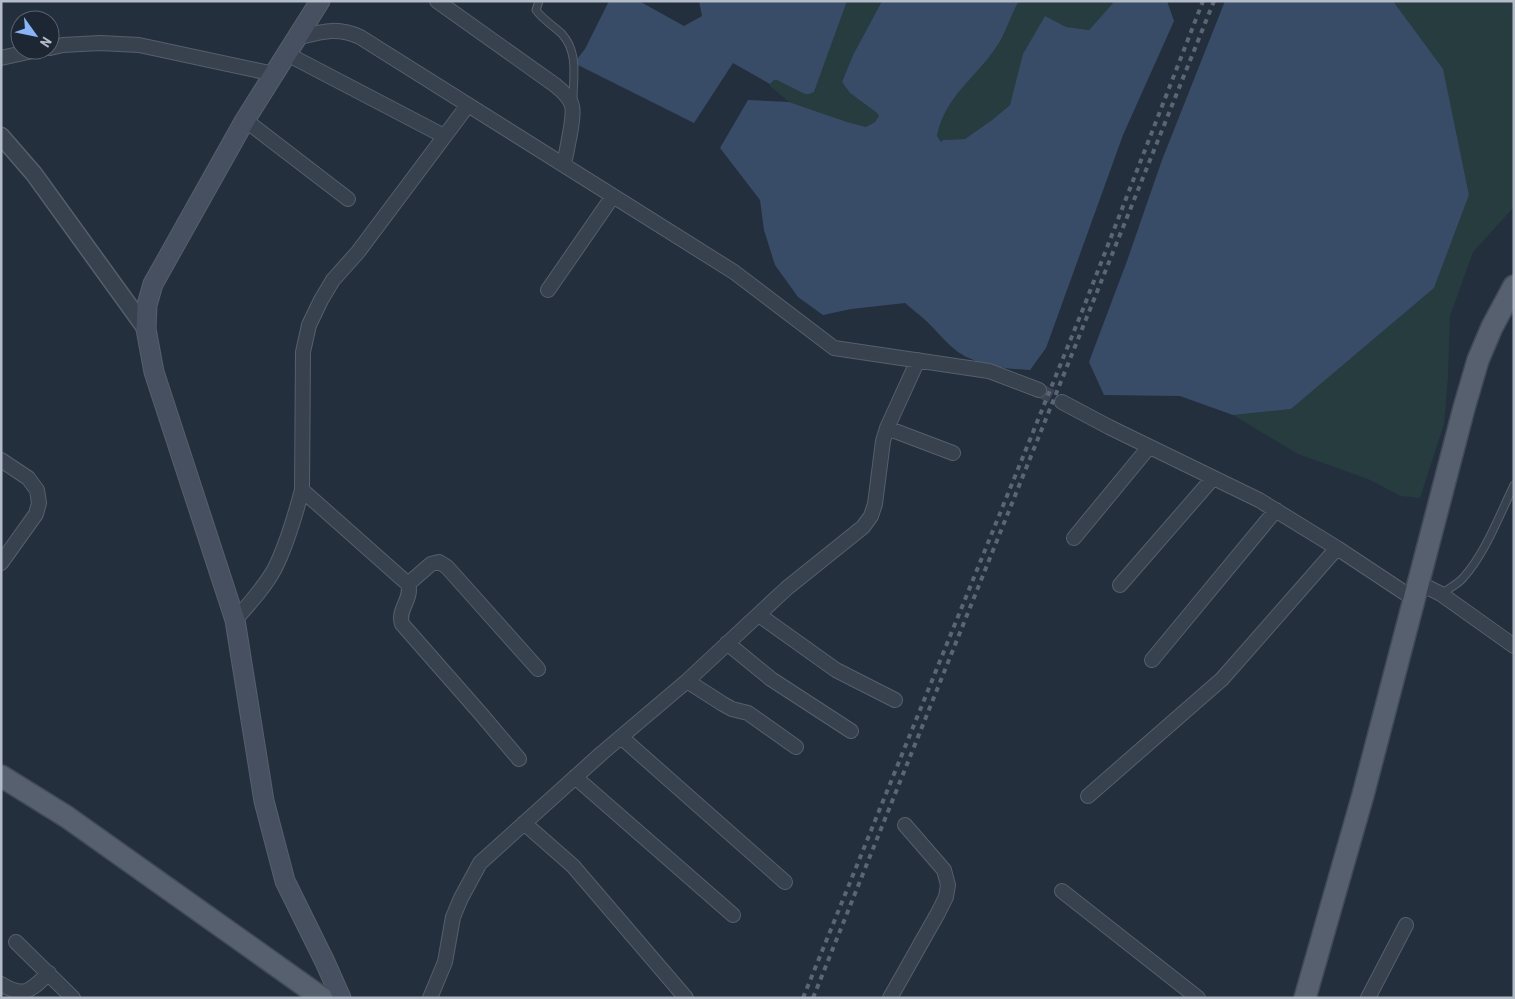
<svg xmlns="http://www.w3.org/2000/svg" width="1515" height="999" viewBox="0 0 1515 999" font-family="'Roboto Condensed',sans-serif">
  <rect width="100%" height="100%" fill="#242f3e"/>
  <path fill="#263c3f" d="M847 1H882L853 55 842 82 850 93 877 113 879 116 875 122 866 127 847 122 789 102 770 86V84L774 80H777L814 92Z
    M1019 1H1111L1113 3 1089 30 1066 27 1017 80 1010 105 992 120 965 139 943 140 941 142 937 136C945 96 976 78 997 46 1006 33 1010 16 1019 1Z
    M1393 1H1514V207L1473 252 1450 316 1448 377 1444 424 1420 498 1401 496 1368 479 1298 454 1233 415 1291 409 1434 288 1469 195 1442 69Z"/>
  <path fill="#394c67" d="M609 1H639L684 26 702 16 699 1H847L814 92 809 94H805L777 80H774L770 84 733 63 694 123 574 63 585 49Z
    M882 1H1019C1010 16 1006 33 997 46 976 78 945 96 937 136L941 142 943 140 965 139 992 120 1010 105 1023 54 1045 16 1066 27 1089 30 1113 3 1111 1H1167L1174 21 1123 135 1046 348 1030 370C1010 369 988 367 969 358 950 350 938 331 923 318 917 313 911 308 905 303L851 309 823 315 798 297 775 265 764 230 760 200 720 148 748 100 789 102 847 122 866 127 875 122 879 116 877 113 850 93 842 82 853 55Z
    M1225 1H1393L1443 69 1469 195 1434 288 1291 409 1233 415 1180 396 1104 395 1089 362 1127 261 1162 160Z"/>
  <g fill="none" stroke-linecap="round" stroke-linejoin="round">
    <path stroke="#3a4453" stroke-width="14" stroke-dasharray="14 7" stroke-linecap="butt" d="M1039 390 1062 402"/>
    <g stroke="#565f6c" stroke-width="9">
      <path id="service" d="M539 1 536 10C543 20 554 26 562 34 579 53 573 77 573 101
        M1441 594C1448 589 1458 584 1463 578 1485 554 1500 514 1514 485"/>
    </g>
    <g stroke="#565f6c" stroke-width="16">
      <path id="minor" d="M437 1 555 85C561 90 570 97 572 106 575 117 566 152 564 165
        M296 38C321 32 336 26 360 37L734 272 834 348 989 371 1039 390
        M50 48 63 45 100 43 139 45 274 74
        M287 54 444 136
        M1 58 37 50
        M245 120 348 199
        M548 290 613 196
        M1062 402 1109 427 1259 500 1337 548 1414 599
        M887 428 953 453
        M1 460 28 478 37 490 39 503 36 514 1 563
        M302 490 408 584C413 599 397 609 402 624L481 714 519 759
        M1074 538 1149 447
        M408 584 431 564 439 562 447 567 538 669
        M1120 585 1213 478
        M1417 590 1429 588 1441 594 1514 646
        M759 615 836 670 895 700
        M235 620C249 604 265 587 275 568 287 544 295 516 302 490L303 352 309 325 321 300 333 280 358 252 468 105
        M727 643 771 679 851 731
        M1152 660 1276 510
        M687 681 723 704 732 709 748 713 796 747
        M621 737 785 882
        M575 777 733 915
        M1088 796 1222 679 1337 548
        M524 823 573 866 686 998
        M1062 891 1198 998
        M16 942 73 998
        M1 984C26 999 30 990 49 973
        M430 998 445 962 453 917 461 898 480 863 602 753 687 681 787 588 863 527 871 516 875 504 883 441 887 428 918 360
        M890 998 938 913 946 897 948 885 944 870 905 825
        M1368 998 1406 925"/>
    </g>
    <g stroke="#565f6c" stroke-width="19">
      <path id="tertiary" d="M1 136 34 174 146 329"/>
    </g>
    <g stroke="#565f6c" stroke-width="21">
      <path id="secondary" d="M320 1 245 120 153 284 147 305 146 329 154 372 235 620 264 801 285 881 325 962 341 998"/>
    </g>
    <g stroke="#414a57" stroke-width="24">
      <path id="primary" d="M1 776 67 817 322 998
        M1305 998 1363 795 1464 408 1478 360 1492 327 1514 286"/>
    </g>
    <use href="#service" stroke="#38414e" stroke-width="7"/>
    <use href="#minor" stroke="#38414e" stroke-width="14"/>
    <use href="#tertiary" stroke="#38414e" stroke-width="16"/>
    <use href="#secondary" stroke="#465061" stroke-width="19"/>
    <use href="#primary" stroke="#56606e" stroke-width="21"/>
    <path stroke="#5a6575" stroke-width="4" stroke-dasharray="5 5" stroke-linecap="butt" d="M803 998 1083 309 1203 1
      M813 998 1214 1"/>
  </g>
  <rect width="1515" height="999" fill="none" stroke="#b4bcc9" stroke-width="5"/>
  <g transform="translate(35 35) rotate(123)"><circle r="24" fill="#1d2633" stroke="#59626f"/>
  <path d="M0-4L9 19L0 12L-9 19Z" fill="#8ab4f8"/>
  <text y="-8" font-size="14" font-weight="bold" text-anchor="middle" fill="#b4bcc9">N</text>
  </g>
</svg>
